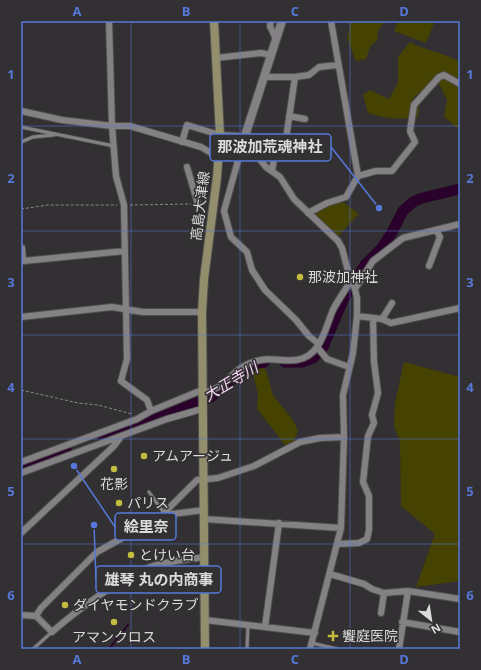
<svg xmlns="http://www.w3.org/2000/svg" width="481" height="670" viewBox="0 0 481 670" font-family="'Open Sans','Noto Sans JP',sans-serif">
  <rect width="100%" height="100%" fill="#323032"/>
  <path fill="#454202" d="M351 21H385L378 31 377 40 370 47 366 59 356 61 347 38Z
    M398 21H435L426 43 394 31Z
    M410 42C426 51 444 52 460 62V130L444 117 447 100 439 84 431 83 413 98 419 107 418 117C400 120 385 119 368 113L363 95 370 90 389 99 398 83V57Z
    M343 202 359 214 338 236 314 214 331 205Z
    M404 362 460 377V581L416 587 435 534 401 506 400 442 394 426 395 403Z
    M263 368 266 370 273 395 293 420 298 430 294 441 285 445 257 409 258 394 252 370Z"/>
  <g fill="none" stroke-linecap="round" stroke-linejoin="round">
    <path stroke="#2a012a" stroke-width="2" d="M109 649 128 625"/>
    <path stroke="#2a012a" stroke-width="11" d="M285 362H302L313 358 323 347 343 300 365 265 381 249 391 234 403 211 413 202 422 198 460 189
      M103 440 211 397 242 371 258 363 264 362
      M21 469 68 453"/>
    <g stroke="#504f50" stroke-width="4.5">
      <path id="service" d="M21 127 114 146
        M21 142 33 137 54 135
        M149 492 164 513
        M312 643 337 649
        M33 649 52 632
        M247 649 248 625"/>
    </g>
    <g stroke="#504f50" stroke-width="8">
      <path id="minor" d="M109 21 112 126 116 176 124 205 127 359 121 381 147 400 151 411
        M271 21 270 26 276 39
        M331 21 358 176
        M216 58 261 53 271 55
        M264 77H295L309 75 319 67 338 65
        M21 111 62 120 112 126H130L201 147 218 157
        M289 116 305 119
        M244 139 224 211 231 237 247 252 252 270 265 290 296 320 309 336 319 344
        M182 142 187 125 220 135 239 136 244 139 266 167 280 177 294 199 338 241 342 248 348 271 355 289 357 298V316L353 353 343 395 344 437 341 528 310 649
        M187 167 198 204
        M272 171 275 153 285 146 295 77
        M308 213 327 203 346 197 358 176 376 171H392L415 142 410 131 414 105 439 77 444 75 460 84
        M22 248 23 261 125 251
        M429 266 440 237 436 230
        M355 289 373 261 403 238 460 224
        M357 316 382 319 391 323 460 308
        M21 317 112 307 143 312H202
        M382 319 392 303
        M317 347 327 359 349 367
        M202 393C228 388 229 372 248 364 268 355 277 362 296 360 320 357 325 330 332 312 337 301 345 291 351 280
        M21 462 137 419 151 411 202 390
        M21 473 167 419 202 409
        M164 515 204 510
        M204 519 341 528
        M21 533 114 446 120 438
        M337 544 359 543 367 539 369 530V496L363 482 368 436 374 423 372 415 378 393 374 362 373 318
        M204 557C186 560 167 561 150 567 120 578 76 611 52 632L36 616 41 608 97 552 164 515 168 509 197 480 218 478 254 466 300 442 320 438 344 437
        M330 574 364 584 372 589 384 593 408 591 460 599
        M381 613 384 593
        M21 615 36 616
        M205 620 315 633
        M402 622 460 632
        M265 627 279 523
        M399 649 408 591"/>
    </g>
    <g stroke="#504f50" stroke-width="10">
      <path id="tertiary" d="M244 139 282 21"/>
    </g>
    <g stroke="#504f50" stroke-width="10">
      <path id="secondary" d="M205 649 202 312 204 279 217 177 220 135 214 21"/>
    </g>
    <path stroke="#8a898a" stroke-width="1" stroke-dasharray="3 2" stroke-linecap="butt" d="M130 205 191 204
      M21 209 48 205H117
      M21 390 78 403 98 405 132 414"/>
    <use href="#service" stroke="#848184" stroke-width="3"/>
    <use href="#minor" stroke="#848184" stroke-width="6"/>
    <use href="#tertiary" stroke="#848184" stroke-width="8"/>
    <use href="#secondary" stroke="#928e6b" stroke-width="8"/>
  </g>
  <path fill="none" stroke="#5678d9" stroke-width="1" stroke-opacity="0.55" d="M131 21V649M240 21V649M350 21V649M21 126H460M21 231H460M21 335H460M21 439H460M21 544H460"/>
  <g fill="#c3bd3f" stroke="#323032" stroke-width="1.5">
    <circle cx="300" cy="277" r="4"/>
    <circle cx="144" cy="456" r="4"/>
    <circle cx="114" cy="469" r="4"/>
    <circle cx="119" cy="503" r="4"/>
    <circle cx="131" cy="555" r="4"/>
    <circle cx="65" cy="605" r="4"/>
    <circle cx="114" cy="622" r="4"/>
    <path d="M331 630h4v4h4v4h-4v4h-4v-4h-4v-4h4z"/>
  </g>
  <g text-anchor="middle" stroke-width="3" stroke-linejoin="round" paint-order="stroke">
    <g font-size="14" fill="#dcdbdc" stroke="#323032">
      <text transform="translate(200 206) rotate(-83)" y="5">高島大津線</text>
    </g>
    <g font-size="14" fill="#dcdbdc" stroke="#323032" text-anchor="start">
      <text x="308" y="282">那波加神社</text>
      <text x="152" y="461">アムアージュ</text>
      <text x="114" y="489" text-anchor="middle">花影</text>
      <text x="127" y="508">パリス</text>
      <text x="139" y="560">とけい台</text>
      <text x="73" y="610">ダイヤモンドクラブ</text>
      <text x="342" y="641">饗庭医院</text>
      <text x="114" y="642" text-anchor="middle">アマンクロス</text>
    </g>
    <g font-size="15" font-style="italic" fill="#f5d3f3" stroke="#323032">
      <text transform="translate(231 382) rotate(-31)" y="5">大正寺川</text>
    </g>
  </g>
  <path fill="none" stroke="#5678d9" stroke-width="1.5" d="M379 208L331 147M74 466L115 527M94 525L96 580"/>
  <g fill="#5678d9" stroke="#323032" stroke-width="1.5">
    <circle cx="379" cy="208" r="4"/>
    <circle cx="74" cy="466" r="4"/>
    <circle cx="94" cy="525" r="4"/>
  </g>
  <g fill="#323032" stroke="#5678d9" stroke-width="1.5">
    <rect x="210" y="134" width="121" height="27" rx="4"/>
    <rect x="115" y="513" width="61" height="27" rx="4"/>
    <rect x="96" y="566" width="125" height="27" rx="4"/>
  </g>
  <g font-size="15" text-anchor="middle" font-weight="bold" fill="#dcdbdc">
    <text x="270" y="152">那波加荒魂神社</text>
    <text x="146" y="532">絵里奈</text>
    <text x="159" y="585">雄琴 丸の内商事</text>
  </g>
  <rect width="481" height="670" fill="none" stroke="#323032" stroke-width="44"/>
  <g transform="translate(431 620) rotate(150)" stroke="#323032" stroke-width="3" paint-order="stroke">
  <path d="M0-3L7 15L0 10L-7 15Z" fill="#dcdbdc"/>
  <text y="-6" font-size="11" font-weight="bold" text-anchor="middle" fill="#dcdbdc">N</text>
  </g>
  <rect x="22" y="22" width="437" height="626" fill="none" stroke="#5678d9" stroke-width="1.5"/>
  <g font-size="13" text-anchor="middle" font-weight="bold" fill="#5678d9">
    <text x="77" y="16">A</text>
    <text x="186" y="16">B</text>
    <text x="295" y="16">C</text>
    <text x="404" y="16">D</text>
    <text x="11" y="79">1</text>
    <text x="470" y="79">1</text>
    <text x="11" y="183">2</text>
    <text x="470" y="183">2</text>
    <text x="11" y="287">3</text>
    <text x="470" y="287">3</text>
    <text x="11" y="392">4</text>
    <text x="470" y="392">4</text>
    <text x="11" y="496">5</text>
    <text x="470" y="496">5</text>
    <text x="11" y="600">6</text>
    <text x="470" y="600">6</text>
    <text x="77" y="664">A</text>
    <text x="186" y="664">B</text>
    <text x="295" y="664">C</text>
    <text x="404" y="664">D</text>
  </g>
</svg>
